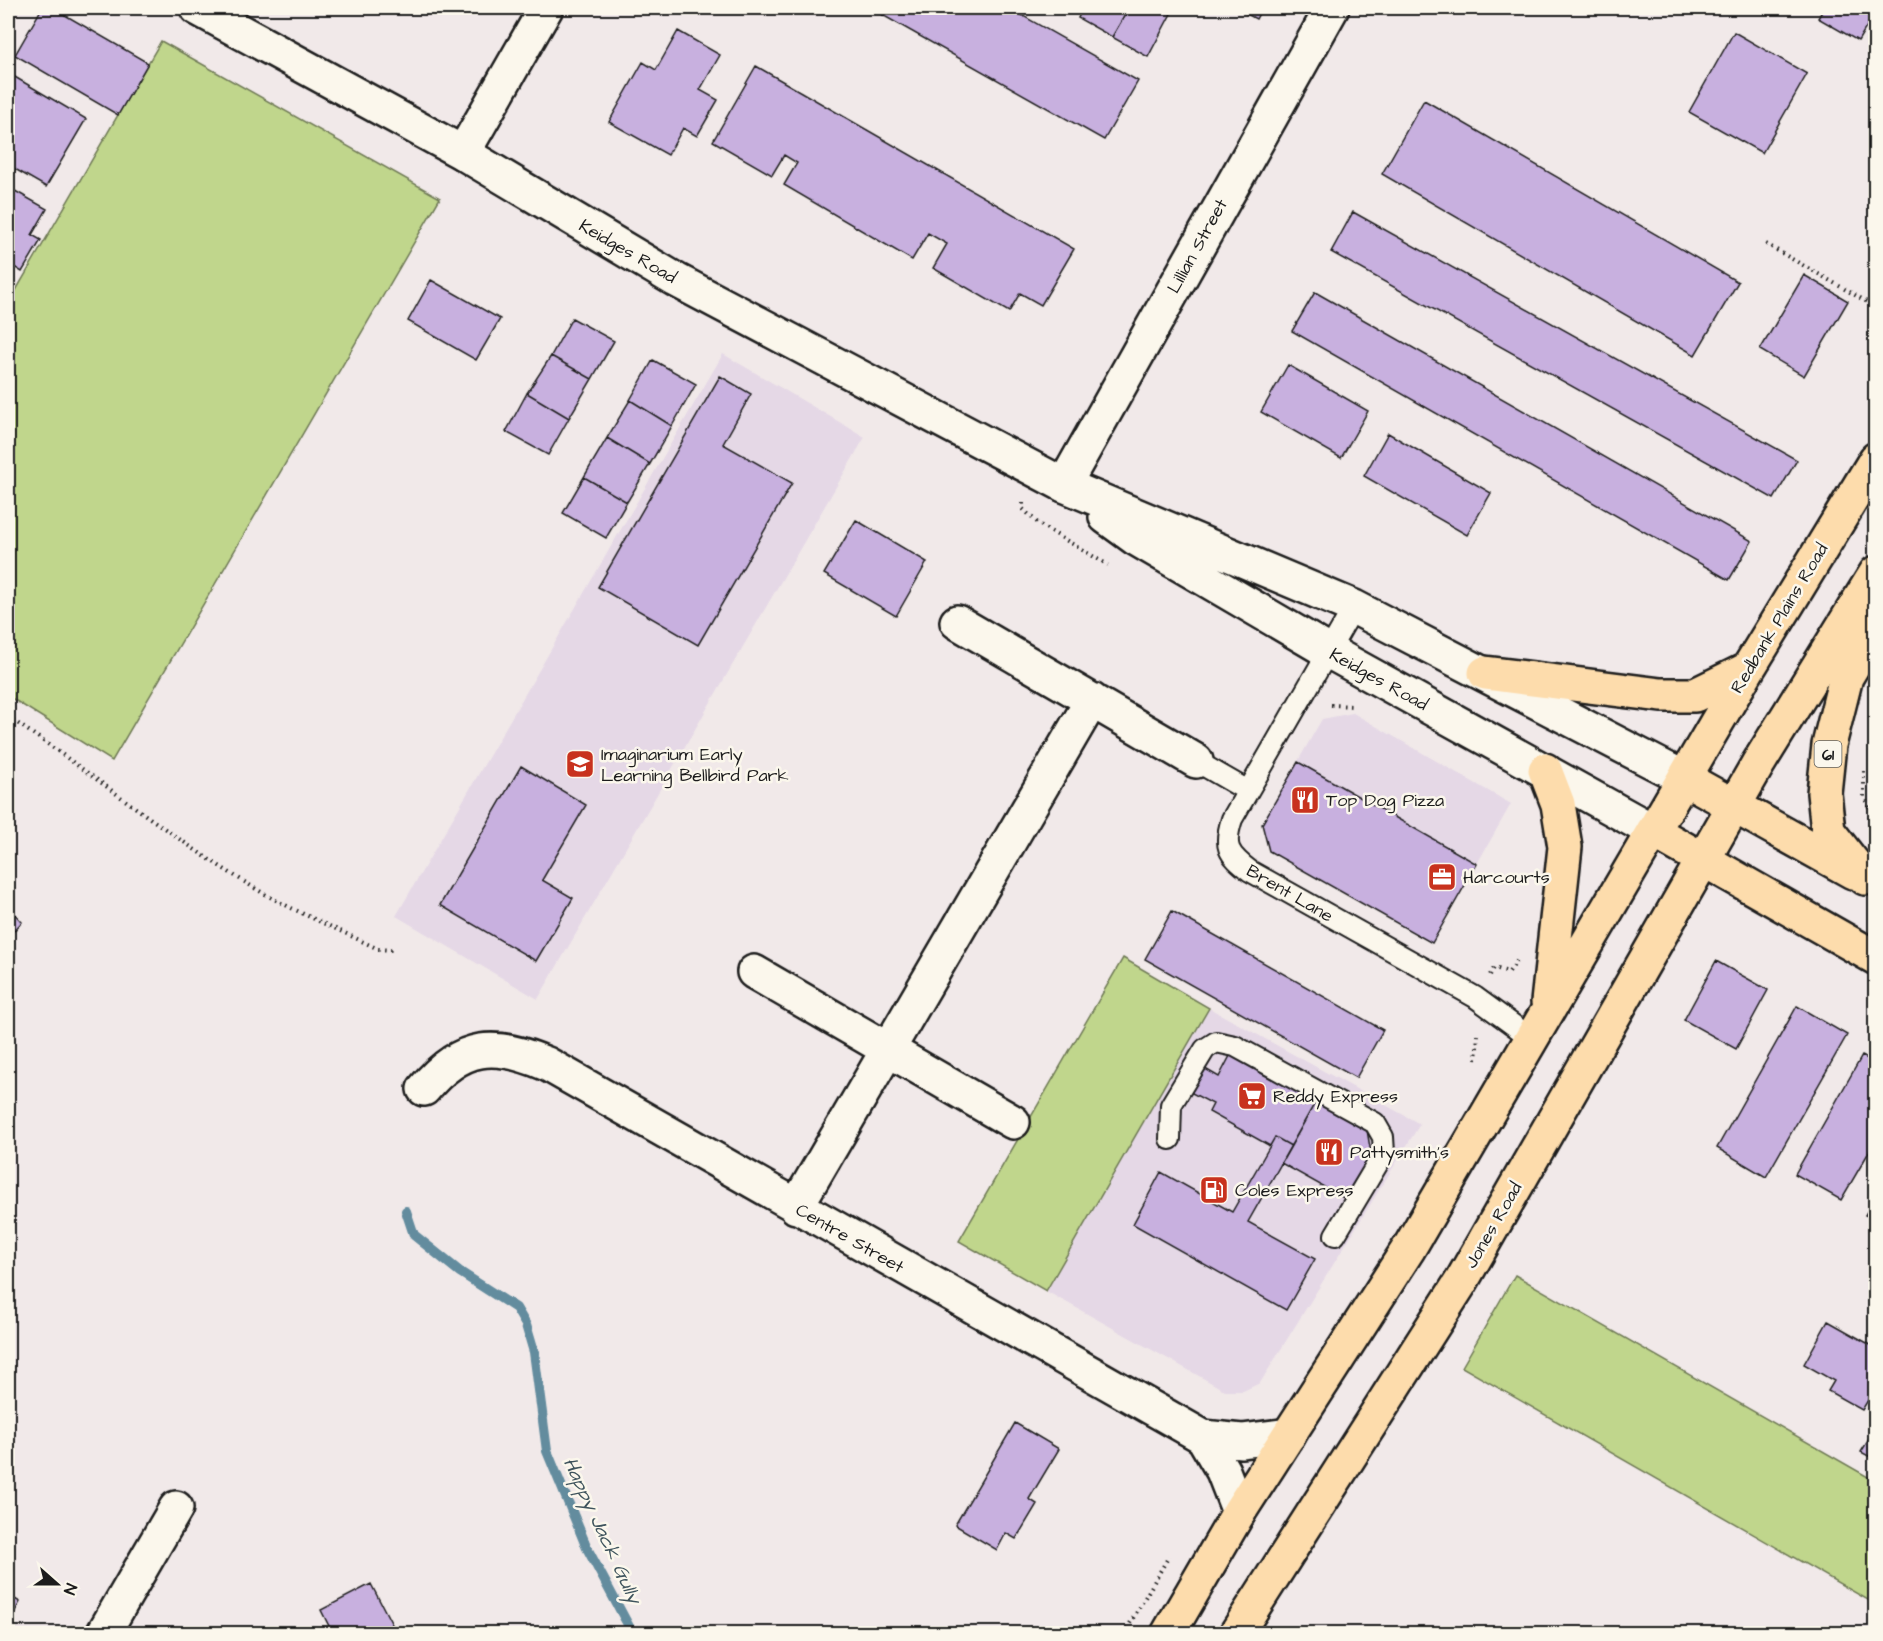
<svg xmlns="http://www.w3.org/2000/svg" width="1883" height="1641" viewBox="0 0 1883 1641" font-family="'Architects Daughter',sans-serif">
  <rect width="100%" height="100%" fill="#f1e9e9"/>
  <filter id="ink" filterUnits="userSpaceOnUse"><feTurbulence type="fractalNoise" baseFrequency=".0167" numOctaves="2"/><feDisplacementMap in="SourceGraphic" scale="12" xChannelSelector="R" yChannelSelector="G"/><feConvolveMatrix kernelMatrix="1 2 1 2 8 2 1 2 1" color-interpolation-filters="sRGB"/></filter>
  <g filter="url(#ink)">
    <path fill="#e5d8e6" d="M723 354 865 437 538 999 396 916Z
      M1353 713 1511 804 1432 943 1269 851 1262 824 1322 719Z
      M1209 1008 1420 1124 1260 1383 1243 1391H1226L1046 1291Z"/>
    <path fill="#c0d68c" stroke="#6e7954" stroke-width="1.5" d="M161 41 440 198 112 761 8 696V304Z
      M1123 958 1209 1008 1046 1291 959 1241Z
      M1515 1275 1875 1481V1604L1462 1367Z"/>
    <g fill="none" stroke-linecap="round" stroke-linejoin="round">
      <path stroke="#638c9e" stroke-width="10" d="M406 1211 414 1235 460 1272 516 1308 526 1325 534 1352 547 1451 587 1548 633 1634"/>
    </g>
    <path fill="#c8b0df" stroke="#1c1c1c" stroke-width="1.5" d="M42 8H53L148 63 118 115 15 55Z
      M870 8H1009L1138 81 1104 140Z
      M1083 8H1129L1112 37 1078 18Z
      M1129 8H1174L1148 57 1112 37Z
      M1236 8H1262L1256 19Z
      M1824 8H1876V11L1858 41 1818 18Z
      M678 31 720 55 700 90 718 100 697 136 683 128 668 155 609 122 643 62 656 70Z
      M1734 32 1807 74 1762 153 1689 112Z
      M756 66 1074 249 1041 305 1020 293 1009 312 933 268 947 244 928 233 912 260 784 185 797 163 784 155 772 175 713 141Z
      M8 73 86 119 46 187 8 165Z
      M1424 100 1738 282 1695 355 1382 174Z
      M8 187 47 209 32 235 41 240 22 272 8 263Z
      M1353 212 1797 460 1774 499 1331 252Z
      M1804 275 1848 301 1804 376 1760 350Z
      M431 280 500 319 476 360 408 321Z
      M8 287 13 290 8 299Z
      M1315 292 1752 541 1729 580 1292 331Z
      M572 318 614 341 592 379 551 356Z
      M551 356 592 379 569 418 527 393Z
      M653 360 696 384 672 426 630 400Z
      M1288 365 1368 411 1341 458 1261 412Z
      M720 376 751 394 723 444 792 483 698 645 598 587Z
      M527 393 569 418 548 455 506 432Z
      M630 400 672 426 650 464 607 438Z
      M1388 433 1491 493 1467 535 1364 476Z
      M607 438 650 464 627 502 584 477Z
      M584 477 627 502 606 538 563 513Z
      M856 520 927 562 896 616 824 574Z
      M1298 762 1477 864 1432 943 1269 851 1262 824Z
      M521 766 586 805 542 880 573 898 536 961 440 905Z
      M8 907 22 922 8 937Z
      M1172 911 1383 1030 1356 1078 1145 959Z
      M1716 961 1768 990 1736 1049 1684 1020Z
      M1797 1006 1847 1035 1766 1177 1717 1148Z
      M1231 1054 1316 1101 1291 1146 1275 1137 1270 1146 1209 1112 1213 1104 1188 1091 1202 1067 1219 1077Z
      M1862 1056 1876 1063V1140L1841 1200 1795 1174Z
      M1316 1101 1367 1130 1372 1159 1349 1201 1281 1163Z
      M1275 1137 1291 1146 1248 1222 1315 1259 1286 1310 1133 1224 1161 1172 1232 1212Z
      M1876 1197V1220L1865 1215Z
      M1828 1321 1876 1348V1387L1862 1410 1828 1391 1834 1381 1804 1364Z
      M1015 1423 1059 1449 1029 1499 1037 1504 1016 1539 1006 1533 997 1550 955 1525Z
      M1876 1428V1460L1861 1452Z
      M371 1584 397 1634H333L321 1610Z
      M8 1595 20 1602 8 1624Z"/>
    <g fill="none" stroke-linecap="round" stroke-linejoin="round">
      <g stroke="#1c1c1c" stroke-width="24">
        <path id="lane" d="M1354 607 1232 819C1223 847 1228 854 1250 871L1475 997 1531 1038
          M1196 761 1248 791
          M1170 1139 1171 1105 1205 1049 1216 1042 1235 1046 1375 1123 1383 1137 1384 1153 1335 1235"/>
      </g>
      <g stroke="#1c1c1c" stroke-width="38">
        <path id="street" d="M463 153 546 8
          M1064 485 1332 8
          M957 622 1196 761
          M754 972 1013 1122
          M424 1089C462 1043 495 1042 547 1064L1203 1437 1223 1471 1239 1512
          M796 1207 1092 700
          M1203 1437 1242 1441 1289 1435
          M103 1634 176 1508"/>
      </g>
      <g stroke="#1c1c1c" stroke-width="38">
        <path id="secondary" d="M197 8 463 153 676 280 1064 485 1354 607 1684 778
          M1106 517 1135 538 1328 651 1653 831"/>
      </g>
      <g stroke="#1c1c1c" stroke-width="38">
        <path id="primary" d="M1485 673 1661 695H1695L1748 669
          M1545 770 1558 804 1565 847 1548 1002
          M1684 778 1853 872
          M1653 831 1876 958
          M1865 878 1828 831 1824 793 1829 745 1846 677 1876 627
          M1168 1634 1239 1512 1409 1248 1748 669 1876 459
          M1236 1634 1461 1282 1758 764 1876 573"/>
      </g>
      <path stroke="#1c1c1c" stroke-width="4" stroke-dasharray="1.5 4.5" stroke-linecap="butt" d="M1766 244 1876 307
        M1023 503V509L1040 525 1108 565
        M1331 705 1353 706
        M8 717C94 774 174 841 263 893 300 914 340 930 378 949L392 950
        M1864 771V797L1876 821
        M1490 975 1494 968 1509 972 1517 961
        M1476 1060 1478 1035
        M1124 1634 1169 1556"/>
      <use href="#lane" stroke="#fbf7ec" stroke-width="20"/>
      <use href="#street" stroke="#fbf7ec" stroke-width="33"/>
      <use href="#secondary" stroke="#fbf7ec" stroke-width="33"/>
      <use href="#primary" stroke="#fddcac" stroke-width="33"/>
    </g>
  </g>
  <defs>
    <g id="school-square" transform="scale(1.5)"><rect x="-9" y="-9" width="18" height="18" rx="4" fill="#c8321e" stroke="#fbf7ec"/><path d="M0-5L7-2L0 1L-7-2ZM-4 1L0 2.5L4 1V4Q0 6-4 4Z" fill="#fff"/></g>
    <g id="restaurant-square" transform="scale(1.5)"><rect x="-9" y="-9" width="18" height="18" rx="4" fill="#c8321e" stroke="#fbf7ec"/><path d="M-5-6h1v4h1v-4h1v4h1v-4h1v5L-1.5 .5V6h-2V.5L-5-1ZM5-6V6H3V1.5H1.5Q1.5-4 5-6Z" fill="#fff"/></g>
    <g id="office-square" transform="scale(1.5)"><rect x="-9" y="-9" width="18" height="18" rx="4" fill="#c8321e" stroke="#fbf7ec"/><path d="M-6-3h4V-5.5h4V-3h4V5H-6ZM-1-4.5V-3h2v-1.5ZM-6 0V1H6V0Z" fill="#fff"/></g>
    <g id="supermarket-square" transform="scale(1.5)"><rect x="-9" y="-9" width="18" height="18" rx="4" fill="#c8321e" stroke="#fbf7ec"/><path d="M-6-5.5h2.5l.6 2H6L4.5 2H-2.5L-4.4-4H-6ZM-1.5 3.2a1.3 1.3 0 1 0 .1 0ZM3 3.2a1.3 1.3 0 1 0 .1 0Z" fill="#fff"/></g>
    <g id="fuel-square" transform="scale(1.5)"><rect x="-9" y="-9" width="18" height="18" rx="4" fill="#c8321e" stroke="#fbf7ec"/><path d="M-5.5-6h7V0h2V4h1.3V-2.5L3-4.5l.8-.8L6-3V5H2.5V1h-1V6h-7ZM-4.2-4.7v3.2H.2V-4.7Z" fill="#fff"/></g>
  </defs>
  <g fill-rule="evenodd">
    <use href="#school-square" x="580" y="764"/>
    <use href="#restaurant-square" x="1305" y="800"/>
    <use href="#office-square" x="1442" y="877"/>
    <use href="#supermarket-square" x="1252" y="1096"/>
    <use href="#restaurant-square" x="1329" y="1152"/>
    <use href="#fuel-square" x="1214" y="1190"/>
  </g>
  <g text-anchor="middle" stroke-width="5" stroke-linejoin="round" paint-order="stroke">
    <rect fill="#fbf7ec" stroke="#5f5e5a" stroke-width="1.5" x="1814.5" y="741" width="27" height="26" rx="4.5"/>
    <g font-size="16" font-weight="bold" fill="#1c1c1c">
      <text x="1828" y="760">61</text>
    </g>
    <g font-size="18" fill="#1c1c1c" stroke="#fbf7ec">
      <text transform="translate(1197 246) rotate(-61)" y="6">Lillian Street</text>
      <text transform="translate(628 251) rotate(30)" y="6">Keidges Road</text>
      <text transform="translate(1779 618) rotate(-59)" y="6">Redbank Plains Road</text>
      <text transform="translate(1379 679) rotate(29)" y="6">Keidges Road</text>
      <text transform="translate(1290 893) rotate(30)" y="6">Brent Lane</text>
      <text transform="translate(1493 1225) rotate(-60)" y="6">Jones Road</text>
      <text transform="translate(850 1238) rotate(30)" y="6">Centre Street</text>
    </g>
    <g font-size="18" fill="#1c1c1c" stroke="#fbf7ec" text-anchor="start">
      <text x="601" y="760">Imaginarium Early<tspan x="601" dy="21">Learning Bellbird Park</tspan></text>
      <text x="1326" y="806">Top Dog Pizza</text>
      <text x="1463" y="883">Harcourts</text>
      <text x="1273" y="1102">Reddy Express</text>
      <text x="1350" y="1158">Pattysmith's</text>
      <text x="1235" y="1196">Coles Express</text>
    </g>
    <g font-size="20" font-style="italic" fill="#3f545d" stroke="#fbf7ec">
      <text transform="translate(603 1530) rotate(65)" y="7">Happy Jack Gully</text>
    </g>
  </g>
  <rect width="1883" height="1641" fill="none" stroke="#fbf7ec" stroke-width="30"/>
  <rect x="15" y="15" width="1853" height="1611" fill="none" stroke="#1c1c1c" stroke-width="2" filter="url(#ink)"/>
  <g transform="translate(57 1584) rotate(111)" stroke="#fbf7ec" stroke-width="4.5" paint-order="stroke">
  <path d="M0-4.5L10 22L0 15L-10 22Z" fill="#1c1c1c"/>
  <text y="-9" font-size="16" font-weight="bold" text-anchor="middle" fill="#1c1c1c">N</text>
  </g>
</svg>
